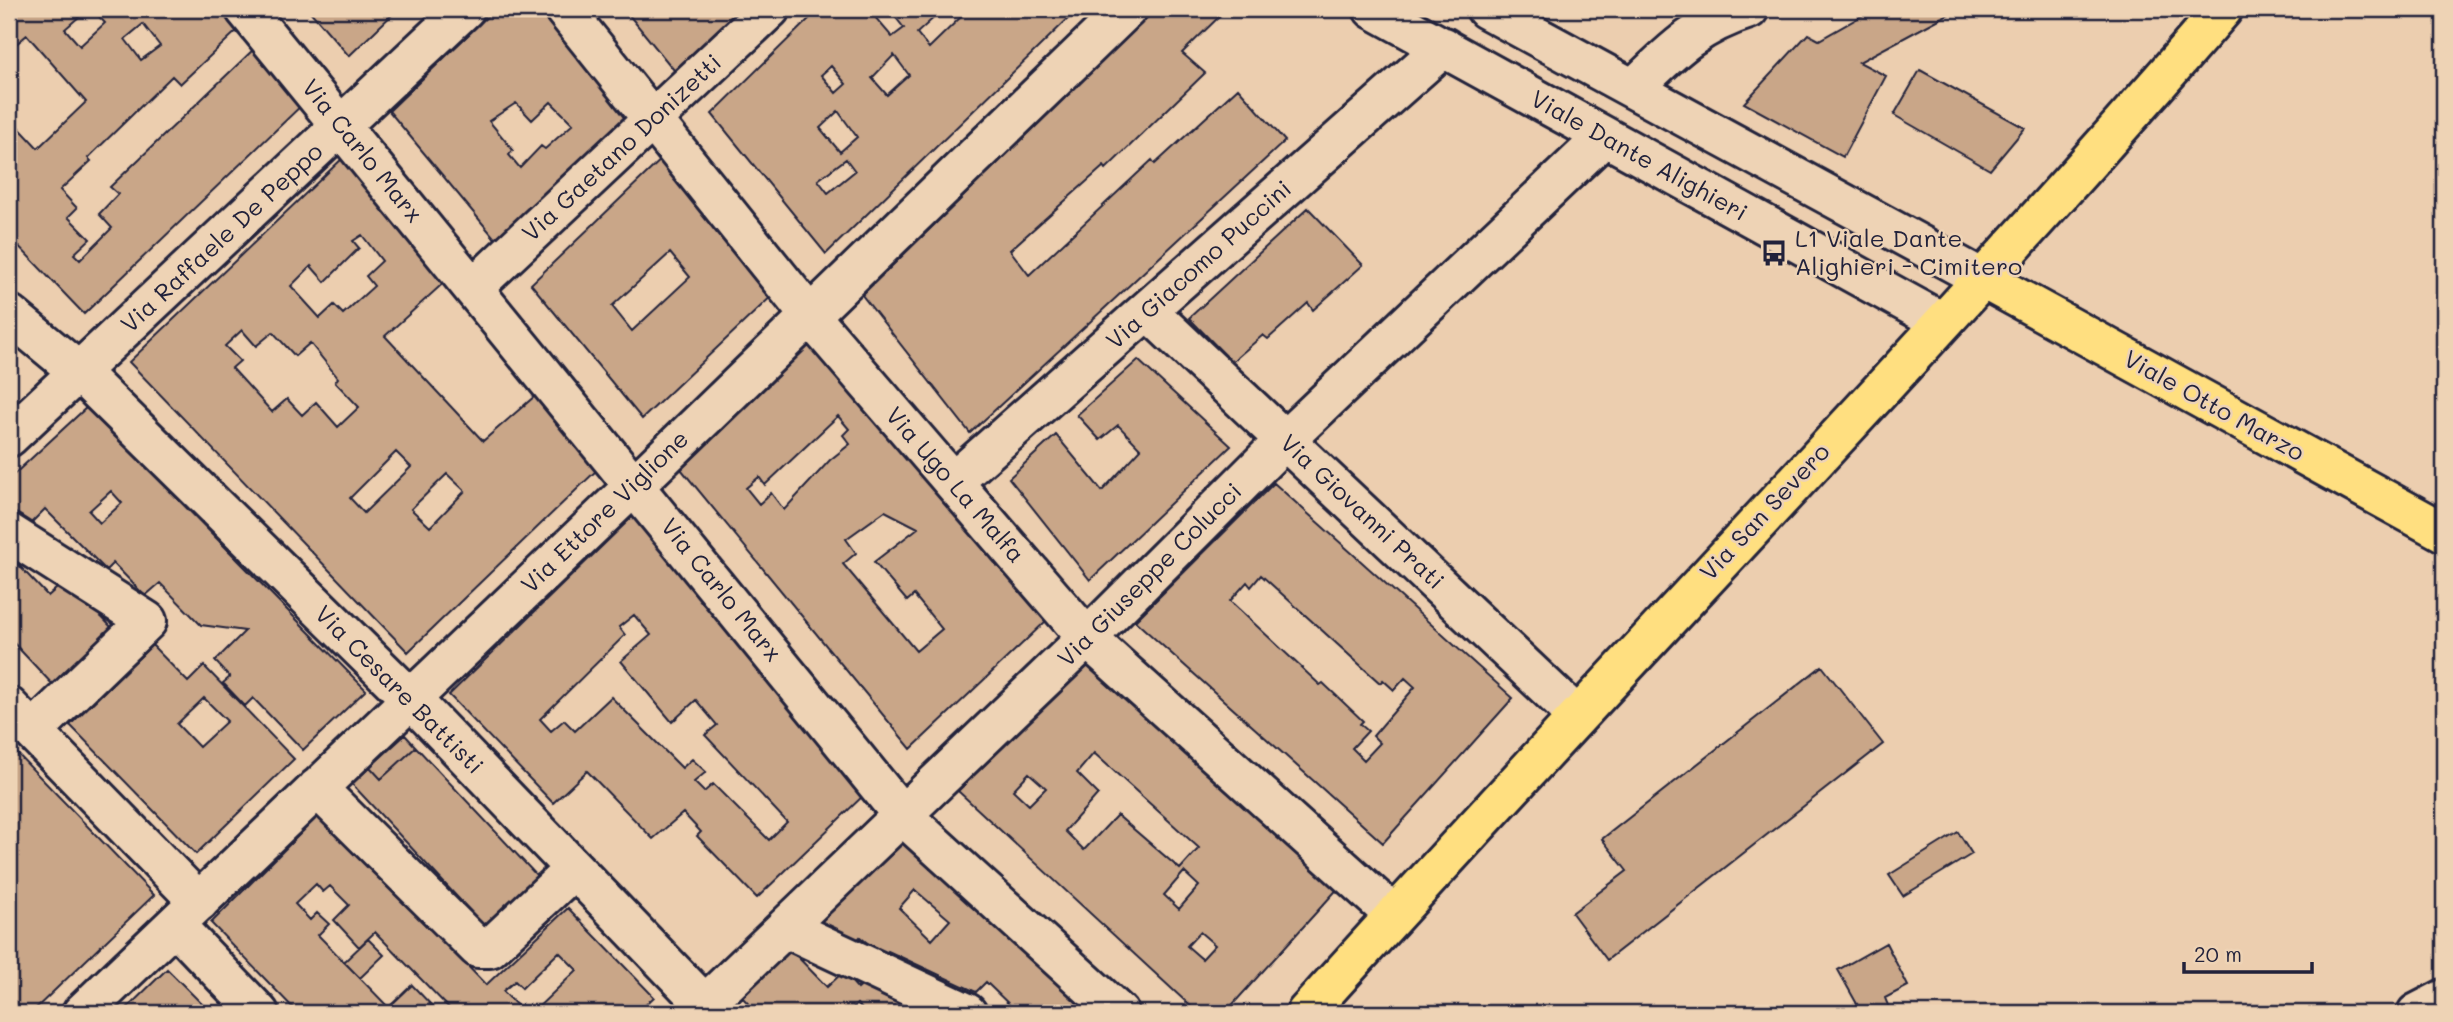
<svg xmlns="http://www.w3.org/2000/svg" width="2453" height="1022" viewBox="0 0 2453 1022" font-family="Mali,sans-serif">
  <rect width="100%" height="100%" fill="#ecceaf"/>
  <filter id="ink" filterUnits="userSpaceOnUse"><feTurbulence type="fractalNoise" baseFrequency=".0143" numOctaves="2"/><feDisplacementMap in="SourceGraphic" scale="14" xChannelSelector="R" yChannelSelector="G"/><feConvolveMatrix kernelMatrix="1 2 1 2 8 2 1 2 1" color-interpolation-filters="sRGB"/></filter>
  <g filter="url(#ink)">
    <path fill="#c9a688" stroke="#22223b" stroke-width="2" fill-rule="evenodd" d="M11 9H88L65 29 80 46 105 23 92 9H226L241 27 180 84 172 76 88 158 91 161 60 190 77 208 68 217 90 239 74 254 80 260 112 228 99 214 118 194 110 187 256 47 304 103 84 314 9 236V117L38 148 86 102 27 35 9 50ZM143 24 160 46 141 60 125 39Z
      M308 9H398L349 56Z
      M495 9H552L641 115 502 247 389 111ZM551 102 573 124 545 149 541 146 520 168 509 155 513 150 489 121 516 103 532 120Z
      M624 9H746L678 75Z
      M819 9H883L874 16 892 37 904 28 889 9H932L937 15 917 33 929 48 969 9H1078L826 254 712 114ZM894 55 909 75 887 95 872 78ZM831 66 846 84 836 93 821 75ZM838 111 857 137 840 152 820 128ZM846 159 855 171 828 193 818 180Z
      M1156 9H1227L1182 53 1205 73 1106 169 1104 166 1010 250 1029 275 1152 160 1155 164 1238 88 1285 141 970 433 862 295Z
      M1874 9H1958L1859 62 1886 76 1843 157 1744 103 1808 34 1819 40Z
      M1920 70 2025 128 1990 170 1894 115Z
      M668 153 778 290 642 419 531 284ZM670 253 690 277 632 331 612 306Z
      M346 155 449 278 385 336 483 441 535 396 598 469 408 652 129 362ZM362 235 382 261 366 276 374 286 343 314 334 305 320 318 291 286 311 266 325 282 359 248 353 241ZM242 330 256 346 273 332 295 356 310 343 338 378 335 382 359 407 338 427 316 402 302 415 287 399 272 412 232 368 240 361 225 346ZM396 452 411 467 364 513 350 498ZM447 474 465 491 430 527 411 509Z
      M1308 208 1363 265 1313 310 1308 303 1268 339 1263 335 1232 362 1189 318Z
      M816 338 1046 621 911 749 681 469ZM838 416 849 429 843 435 850 444 830 460 784 510 771 493 759 504 746 488 759 477 765 485ZM885 511 918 528 874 562 907 601 914 595 942 629 916 651 843 564 856 553 846 539Z
      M1138 360 1231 446 1090 580 1009 478 1056 435 1102 491 1141 449 1118 425 1100 440 1077 415Z
      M87 407 366 690 303 750 253 698 245 706 223 683 230 677 215 661 245 631 201 625 160 583 145 596 113 563 106 570 45 509 25 529 9 521V479ZM111 491 122 503 100 523 89 511Z
      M1274 483 1513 698 1383 843 1135 621ZM1261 575 1380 683 1383 680 1394 690 1405 678 1415 687 1373 736 1380 743 1364 760 1352 748 1368 731 1360 724 1363 721 1323 683 1320 685 1230 601 1247 582 1251 587Z
      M635 514 865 794 757 898 697 836 701 832 683 813 653 839 587 771 553 803 449 695ZM634 615 651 635 621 661 672 722 696 700 717 725 705 735 787 822 769 840 713 784 704 792 694 782 706 772 692 759 682 768 611 697 575 731 564 720 551 731 540 719 625 635 619 627Z
      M9 555 48 596 66 580 115 631 55 687 9 638Z
      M152 645 188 682 204 666 294 759 196 854 70 725ZM204 698 227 721 199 747 177 724Z
      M1092 659 1342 884 1225 1013H1198L958 791ZM1094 753 1199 848 1180 869 1117 815 1084 850 1065 831 1098 794 1077 773ZM1029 773 1046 788 1029 805 1013 790ZM1184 872 1199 886 1179 909 1164 895ZM1200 932 1215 945 1202 959 1187 946Z
      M1822 666 1883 744 1607 960 1572 913 1627 871 1602 839Z
      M405 735 416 747 381 779 370 767Z
      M9 745 154 895 31 1013H9Z
      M416 747 540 879 486 928 352 784 370 767 381 779Z
      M321 813 486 985 568 908 654 997 637 1013H532L577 970 559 952 522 988 515 981 503 991 524 1013H454L375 932 359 947 334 920 349 905 330 886 323 892 316 884 295 904 310 920 317 913 329 924 318 935 394 1013H298L211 923Z
      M1958 832 1972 854 1903 896 1889 875Z
      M914 833 1109 1013H1018L986 982 976 992 888 951 883 956 860 937 853 945 820 921ZM915 890 950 920 932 940 899 908Z
      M368 939 384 955 360 978 344 962Z
      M1886 943 1908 986 1885 998 1891 1013H1862L1838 970Z
      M790 949 827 987 843 972 858 989 867 981 929 1013H866L857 1004 848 1013H757L741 996Z
      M167 969 211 1013H122Z
      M412 985 437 1011 435 1013H394L388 1008Z"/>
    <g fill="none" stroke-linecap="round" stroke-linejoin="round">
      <g stroke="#22223b" stroke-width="44">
        <path id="minor" d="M245 9 903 816 1119 1013
          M564 9 810 316 1087 638 1394 915
          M1373 9 1942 322
          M1486 9 1983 279
          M1634 88C1672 51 1697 25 1749 9
          M474 287 770 9
          M1147 310 1576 715
          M9 314 79 372 410 698 713 1013
          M9 437 465 9
          M953 482 1444 47
          M9 533 147 621 33 731
          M9 707 199 902
          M317 788 478 948H490L574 869
          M175 925 259 1013
          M786 928 967 1013
          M82 1013 636 484 1127 9
          M696 1013 1087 638 1285 440 1604 137
          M2417 1013 2444 999"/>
      </g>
      <g stroke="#22223b" stroke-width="44">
        <path id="major" d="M1983 279 2444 532
          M1306 1013C1609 676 1926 352 2223 9"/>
      </g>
      <use href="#minor" stroke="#eed3b5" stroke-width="38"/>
      <use href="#major" stroke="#ffdf80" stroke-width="38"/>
    </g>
  </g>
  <defs>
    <g id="bus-bare" transform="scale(2.1)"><path d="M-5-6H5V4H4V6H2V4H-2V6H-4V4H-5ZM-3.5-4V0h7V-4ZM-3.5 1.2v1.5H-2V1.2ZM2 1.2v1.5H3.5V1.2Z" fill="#22223b" stroke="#eed3b5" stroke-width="2.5" paint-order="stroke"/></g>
  </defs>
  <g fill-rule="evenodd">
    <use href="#bus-bare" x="1774" y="253"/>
  </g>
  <g text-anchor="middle" stroke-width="5" stroke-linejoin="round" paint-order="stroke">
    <g font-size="24" fill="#22223b" stroke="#eed3b5">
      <text transform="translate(622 148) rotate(-43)" y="8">Via Gaetano Donizetti</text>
      <text transform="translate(362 151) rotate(51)" y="8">Via Carlo Marx</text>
      <text transform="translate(1639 156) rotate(29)" y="8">Viale Dante Alighieri</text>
      <text transform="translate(222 238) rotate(-43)" y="8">Via Raffaele De Peppo</text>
      <text transform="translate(1199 265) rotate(-42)" y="8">Via Giacomo Puccini</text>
      <text transform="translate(2214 406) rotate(29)" y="8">Viale Otto Marzo</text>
      <text transform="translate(955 485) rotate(49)" y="8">Via Ugo La Malfa</text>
      <text transform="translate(605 512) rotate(-44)" y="8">Via Ettore Viglione</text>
      <text transform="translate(1362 512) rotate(43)" y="8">Via Giovanni Prati</text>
      <text transform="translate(1765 512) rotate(-47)" y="8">Via San Severo</text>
      <text transform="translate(1150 575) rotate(-45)" y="8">Via Giuseppe Colucci</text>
      <text transform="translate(721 590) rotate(51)" y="8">Via Carlo Marx</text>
      <text transform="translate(399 690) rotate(45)" y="8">Via Cesare Battisti</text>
    </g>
    <g font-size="24" fill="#22223b" stroke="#eed3b5" text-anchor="start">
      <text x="1795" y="247">L1 Viale Dante<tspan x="1795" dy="28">Alighieri - Cimitero</tspan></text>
    </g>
  </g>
  <rect width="2453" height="1022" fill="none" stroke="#eed3b5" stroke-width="35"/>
  <rect x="18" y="18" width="2418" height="987" fill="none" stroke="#22223b" stroke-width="2.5" filter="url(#ink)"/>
  <path d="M2184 962v10h128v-10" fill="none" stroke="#22223b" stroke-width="3.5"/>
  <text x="2194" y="962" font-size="21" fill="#22223b" stroke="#eed3b5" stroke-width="5" paint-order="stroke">20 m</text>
</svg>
